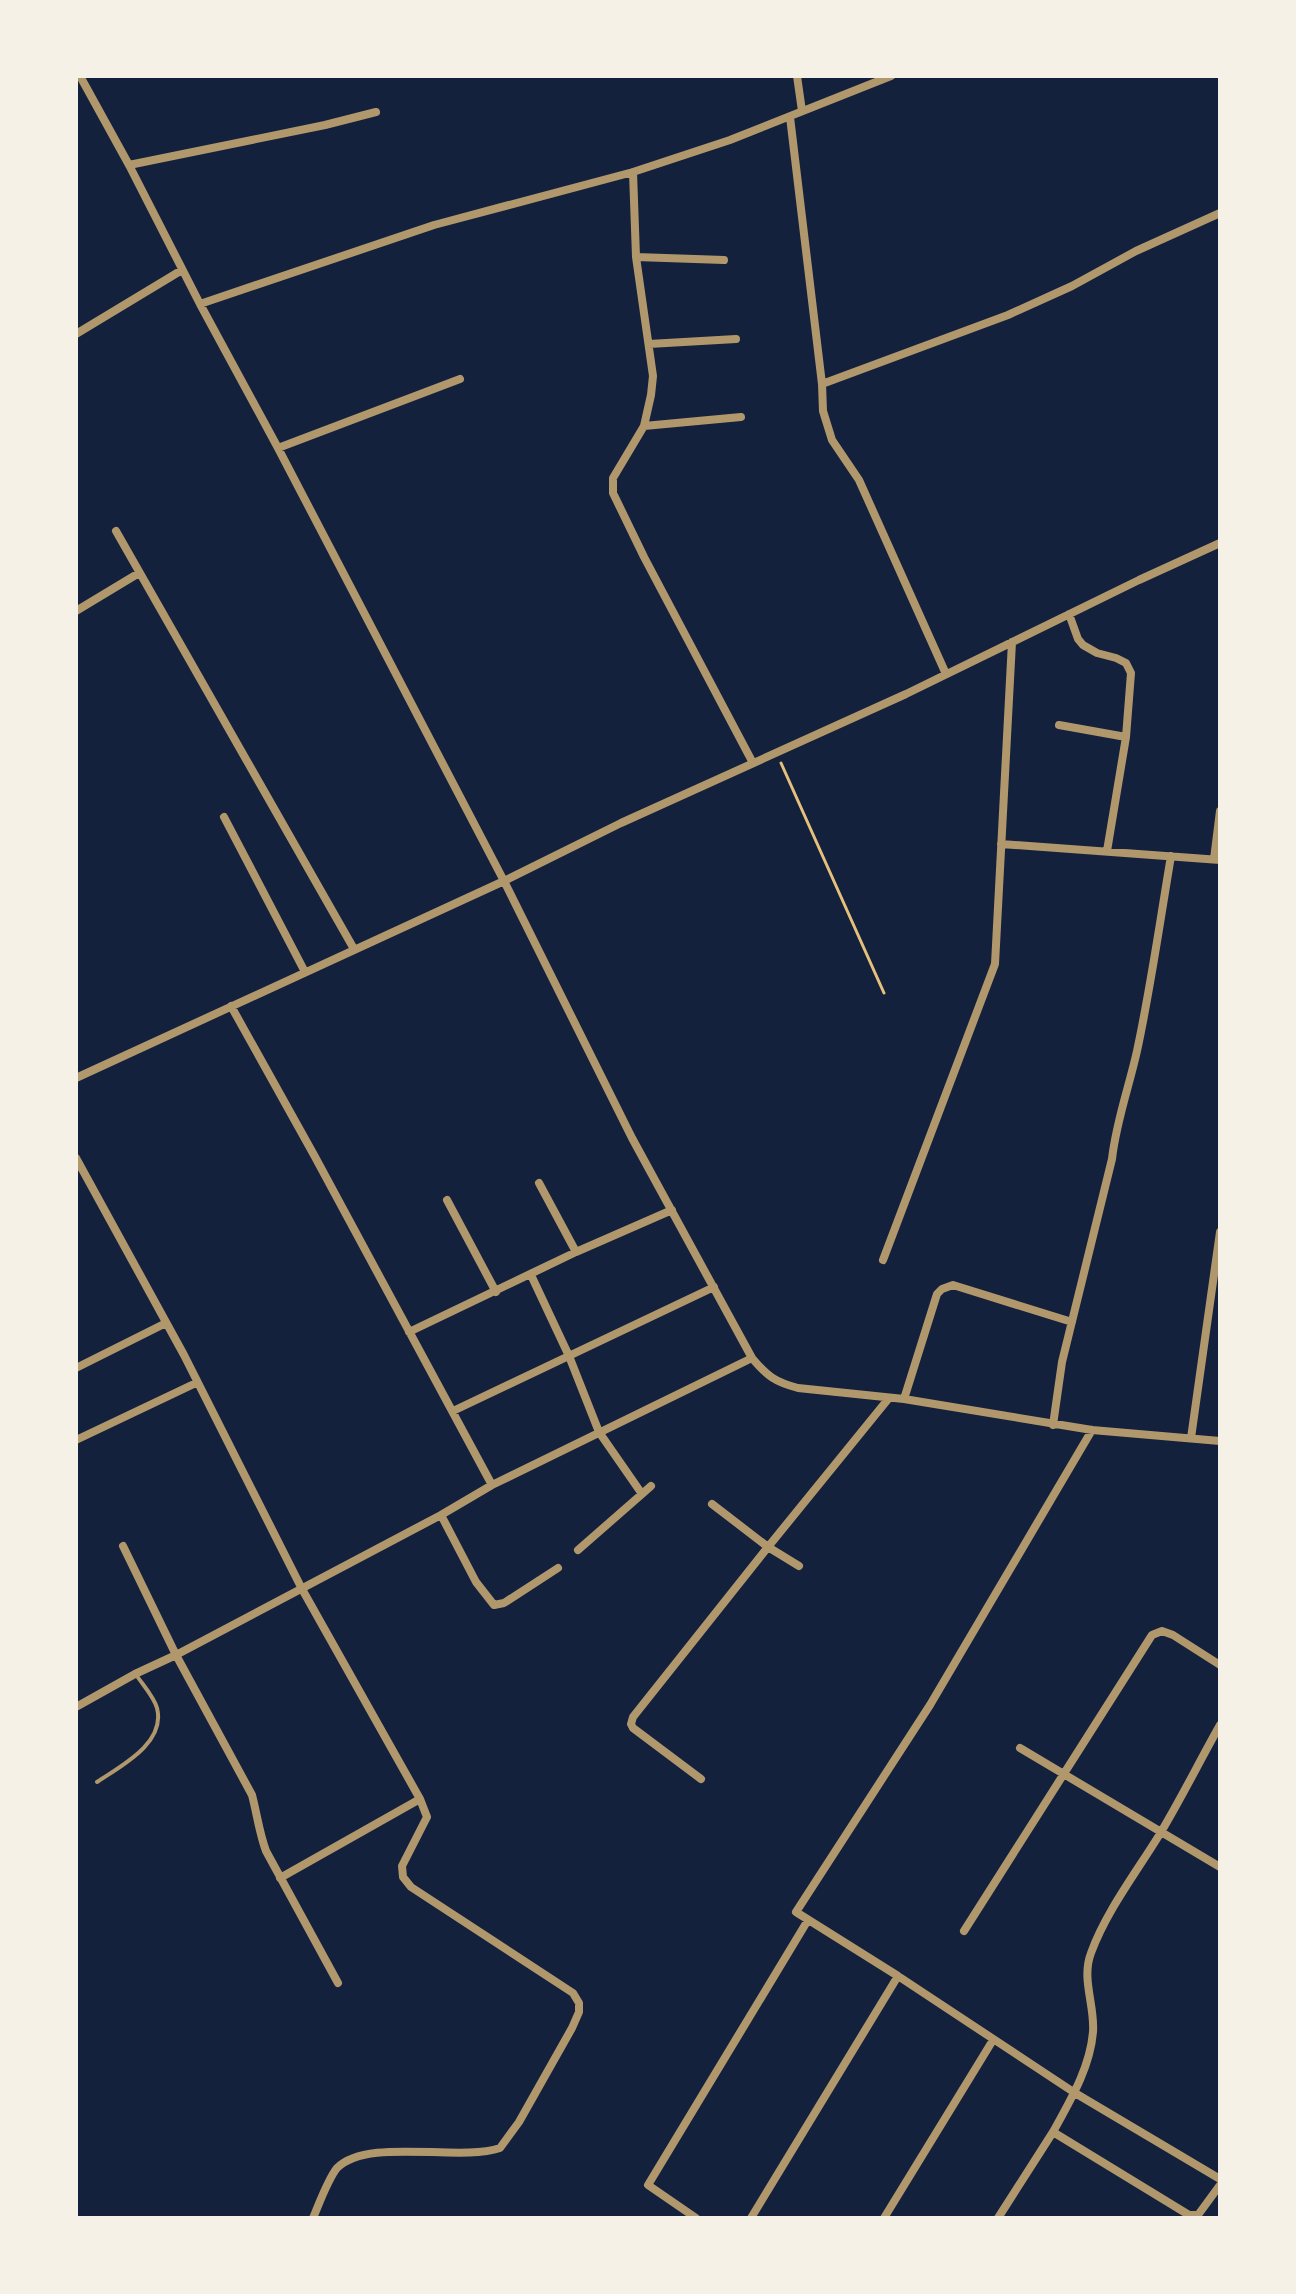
<svg xmlns="http://www.w3.org/2000/svg" width="1296" height="2294" viewBox="0 0 1296 2294" font-family="'Varela Round',sans-serif">
  <rect width="100%" height="100%" fill="#14213d"/>
  <g fill="none" stroke-linecap="round" stroke-linejoin="round">
    <path stroke="#e5c07b" stroke-width="3" d="M781 763 884 993"/>
    <path stroke="#b1986c" stroke-width="4" d="M97 1782C121 1766 166 1743 157 1708 154 1697 143 1685 137 1676"/>
    <path stroke="#b1986c" stroke-width="8" d="M80 76 129 165 200 304 278 448 504 881 632 1138 752 1358C767 1376 775 1382 798 1388L904 1399 1092 1430 1220 1441
      M797 76 802 111
      M790 117 822 384 823 411 832 440 859 480 946 674
      M129 165 325 125 376 112
      M633 172 636 257 653 376 651 395 644 426 613 478V493L644 557 753 763
      M636 257 724 260
      M200 304 434 225 633 172 730 140 891 76
      M76 334 182 270
      M649 344 736 339
      M822 384 1008 315 1072 286 1136 251 1220 213
      M644 426 741 417
      M278 448 460 379
      M116 531 354 949
      M76 611 139 573
      M1069 614 1078 639 1083 645 1097 653 1116 658 1126 663 1131 673 1126 737 1107 851
      M1059 725 1126 737
      M224 817 305 972
      M1001 844 1220 860
      M1214 859 1220 811
      M231 1006 314 1155 492 1485
      M76 1078 504 881 621 823 906 694 1139 580 1220 543
      M76 1158 184 1355 302 1589 420 1799 427 1817 402 1866 403 1877 411 1887 573 1993 579 2003V2012L572 2028 519 2122 500 2148C458 2162 368 2137 337 2168 328 2179 319 2204 313 2218
      M539 1183 576 1252
      M447 1200 496 1292
      M883 1260 995 964 1012 642
      M531 1275 569 1356 599 1432 642 1494 578 1550
      M409 1332 576 1252 672 1210
      M76 1368 166 1323
      M904 1399 937 1294 942 1289 953 1285 1072 1322
      M453 1411 714 1287
      M1053 1425 1062 1362 1112 1159C1116 1122 1129 1087 1137 1051 1151 986 1160 921 1171 856
      M1092 1430 930 1705 796 1912 898 1976 1075 2093 1220 2179
      M1191 1438 1220 1232
      M76 1440 196 1383
      M642 1494 651 1486
      M441 1515 476 1582 494 1605 504 1603 558 1568
      M123 1546 176 1655 252 1795C257 1814 259 1832 266 1851L338 1983
      M799 1566 768 1547 889 1398
      M76 1707 135 1674 176 1655 441 1515 492 1485 752 1358
      M1220 1725C1199 1762 1180 1801 1158 1837 1135 1874 1106 1912 1091 1953 1081 1979 1095 2005 1093 2032 1090 2068 1070 2101 1053 2132L1189 2215H1198L1220 2185
      M1020 1748 1220 1867
      M701 1779 633 1728 631 1724 633 1717 768 1547 712 1504
      M280 1878 420 1799
      M964 1931 1152 1635 1162 1631 1173 1635 1220 1665
      M696 2218 648 2185 808 1920
      M751 2218 898 1976
      M884 2218 993 2040
      M998 2218 1053 2132"/>
  </g>
  <rect width="1296" height="2294" fill="none" stroke="#f6f1e7" stroke-width="156"/>
</svg>
